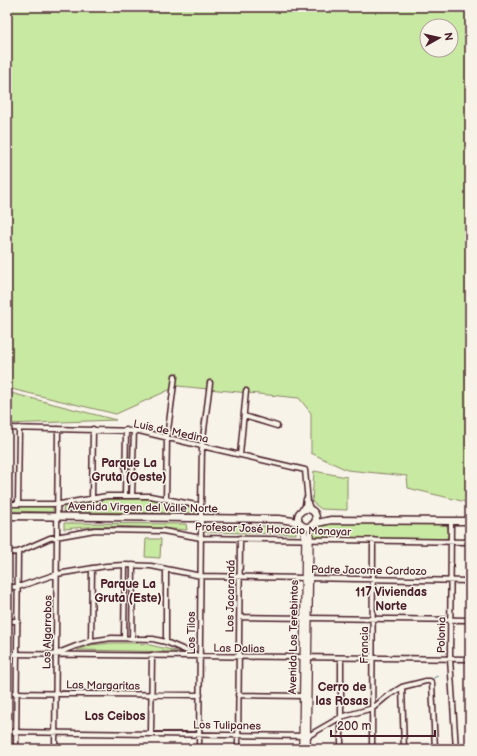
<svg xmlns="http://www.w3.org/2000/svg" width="477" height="756" viewBox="0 0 477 756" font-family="'Balsamiq Sans',sans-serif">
  <rect width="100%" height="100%" fill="#f7f3e8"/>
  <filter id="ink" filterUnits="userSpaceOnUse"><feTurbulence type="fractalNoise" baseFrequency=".025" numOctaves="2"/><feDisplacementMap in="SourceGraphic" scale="8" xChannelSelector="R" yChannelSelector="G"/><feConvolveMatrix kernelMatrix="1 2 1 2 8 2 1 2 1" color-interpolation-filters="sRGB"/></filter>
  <g filter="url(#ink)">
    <path fill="#c8e9a1" stroke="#898466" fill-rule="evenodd" d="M7 7H470V503L408 488 407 476 347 470 311 453V413L299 398 178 386 116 414 7 388ZM427 26H451V50H427Z
      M7 392 116 420 7 424Z
      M314 471 347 477V510L321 509 312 502Z
      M108 499H151L197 508 196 513 63 512 64 506Z
      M7 506H53V512L7 511Z
      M64 523 186 524 187 530C146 527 105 524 64 529Z
      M325 523 445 524C449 527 449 534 447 538L444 539 313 537C312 527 317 525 325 523Z
      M205 525 296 527V534L205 532Z
      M146 539H161L160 558 145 557Z
      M111 643H133L146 644 180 652 77 650 91 645Z"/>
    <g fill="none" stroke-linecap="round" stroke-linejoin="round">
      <path stroke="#678494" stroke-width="1" d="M432 680 435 677 438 676"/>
      <g stroke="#4a1f2b" stroke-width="7">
        <path id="street" d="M244 416 277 426
          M7 428 139 431 202 446 305 470 308 503 311 511
          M240 455 246 391
          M125 496 126 430
          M132 496 134 430
          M92 499 93 429
          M166 499 167 438 175 376
          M7 504H60L107 496H150L201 506
          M18 504 19 428
          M303 511 305 505 306 499
          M451 521 450 659 456 749
          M7 553 18 552 50 538 95 530 163 531 201 538 470 542
          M7 587H18L57 574 106 566 125 565 151 566 201 576 470 581
          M239 617 470 620
          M7 621H18
          M124 638 125 565
          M132 638 133 565
          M91 641 92 568
          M166 642V569
          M58 653 76 646 91 641 112 638 153 639 166 642 196 655
          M7 654 470 659
          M402 687 404 749
          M7 693 200 695
          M238 695 304 696
          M7 732 308 736 341 717 373 708 386 697 402 687 426 681H430L432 683 435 749
          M151 733 152 655
          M16 749 18 552
          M55 749 58 429
          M199 749 201 523V506L202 446 210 383
          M238 749 240 538
          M341 749V658
          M372 749 373 540"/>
      </g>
      <g stroke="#4a1f2b" stroke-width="8">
        <path id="secondary" d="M301 525 304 532 305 539 302 749
          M307 749 310 532 312 526"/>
      </g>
      <g stroke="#4a1f2b" stroke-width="9">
        <path id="primary" d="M298 518a9 9 0 1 1 18 0a9 9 0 1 1-18 0Z
          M7 516 279 519 293 521 300 524
          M313 524 331 520 451 521H470"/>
      </g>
      <use href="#street" stroke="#f7f3e8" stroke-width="4"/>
      <use href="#secondary" stroke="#f7f3e8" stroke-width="5.5"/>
      <use href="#primary" stroke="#f7f3e8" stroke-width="6"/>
    </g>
  </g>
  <g text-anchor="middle" stroke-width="3" stroke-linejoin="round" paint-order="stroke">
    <g font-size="11" fill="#4a1f2b" stroke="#f7f3e8">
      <text transform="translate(171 431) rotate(12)" y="4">Luis de Medina</text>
      <text transform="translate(143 507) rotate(1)" y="4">Avenida Virgen del Valle Norte</text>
      <text transform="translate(273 529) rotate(2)" y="4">Profesor José Horacio Monayar</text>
      <text transform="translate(369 570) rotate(1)" y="4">Padre Jacome Cardozo</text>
      <text transform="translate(230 596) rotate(-89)" y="4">Los Jacarandá</text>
      <text transform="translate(47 632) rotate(-89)" y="4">Los Algarrobos</text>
      <text transform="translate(191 633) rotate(-90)" y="4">Los Tilos</text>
      <text transform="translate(441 635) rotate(-89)" y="4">Polonia</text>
      <text transform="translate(293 637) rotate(-89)" y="4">Avenida Los Terebintos</text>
      <text transform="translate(364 645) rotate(-90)" y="4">Francia</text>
      <text transform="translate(239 648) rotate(1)" y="4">Las Dalias</text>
      <text transform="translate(103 685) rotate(1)" y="4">Las Margaritas</text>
      <text transform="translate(227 725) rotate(1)" y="4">Los Tulipanes</text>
    </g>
    <g font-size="12" font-weight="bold" fill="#4a1f2b" stroke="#f7f3e8">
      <text x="129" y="467">Parque La<tspan x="129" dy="14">Gruta (Oeste)</tspan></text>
      <text x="128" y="588">Parque La<tspan x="128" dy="14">Gruta (Este)</tspan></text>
      <text x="391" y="596">117 Viviendas<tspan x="391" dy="14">Norte</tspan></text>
      <text x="342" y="691">Cerro de<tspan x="342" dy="14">las Rosas</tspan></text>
      <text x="115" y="720">Los Ceibos</text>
    </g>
  </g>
  <rect width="477" height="756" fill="none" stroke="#f7f3e8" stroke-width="24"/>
  <rect x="12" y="12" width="453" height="732" fill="none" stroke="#4a1f2b" stroke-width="1.5" filter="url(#ink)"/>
  <g transform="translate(439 38) rotate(82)"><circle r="19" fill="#f7f3e8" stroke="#b29e9c"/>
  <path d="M0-3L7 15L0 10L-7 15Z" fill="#4a1f2b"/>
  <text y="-6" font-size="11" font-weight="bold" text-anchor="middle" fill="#4a1f2b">N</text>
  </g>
  <path d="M331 730v6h104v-6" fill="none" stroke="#4a1f2b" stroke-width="2"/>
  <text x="337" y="730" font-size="12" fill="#4a1f2b" stroke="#f7f3e8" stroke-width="3" paint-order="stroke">200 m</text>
</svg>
